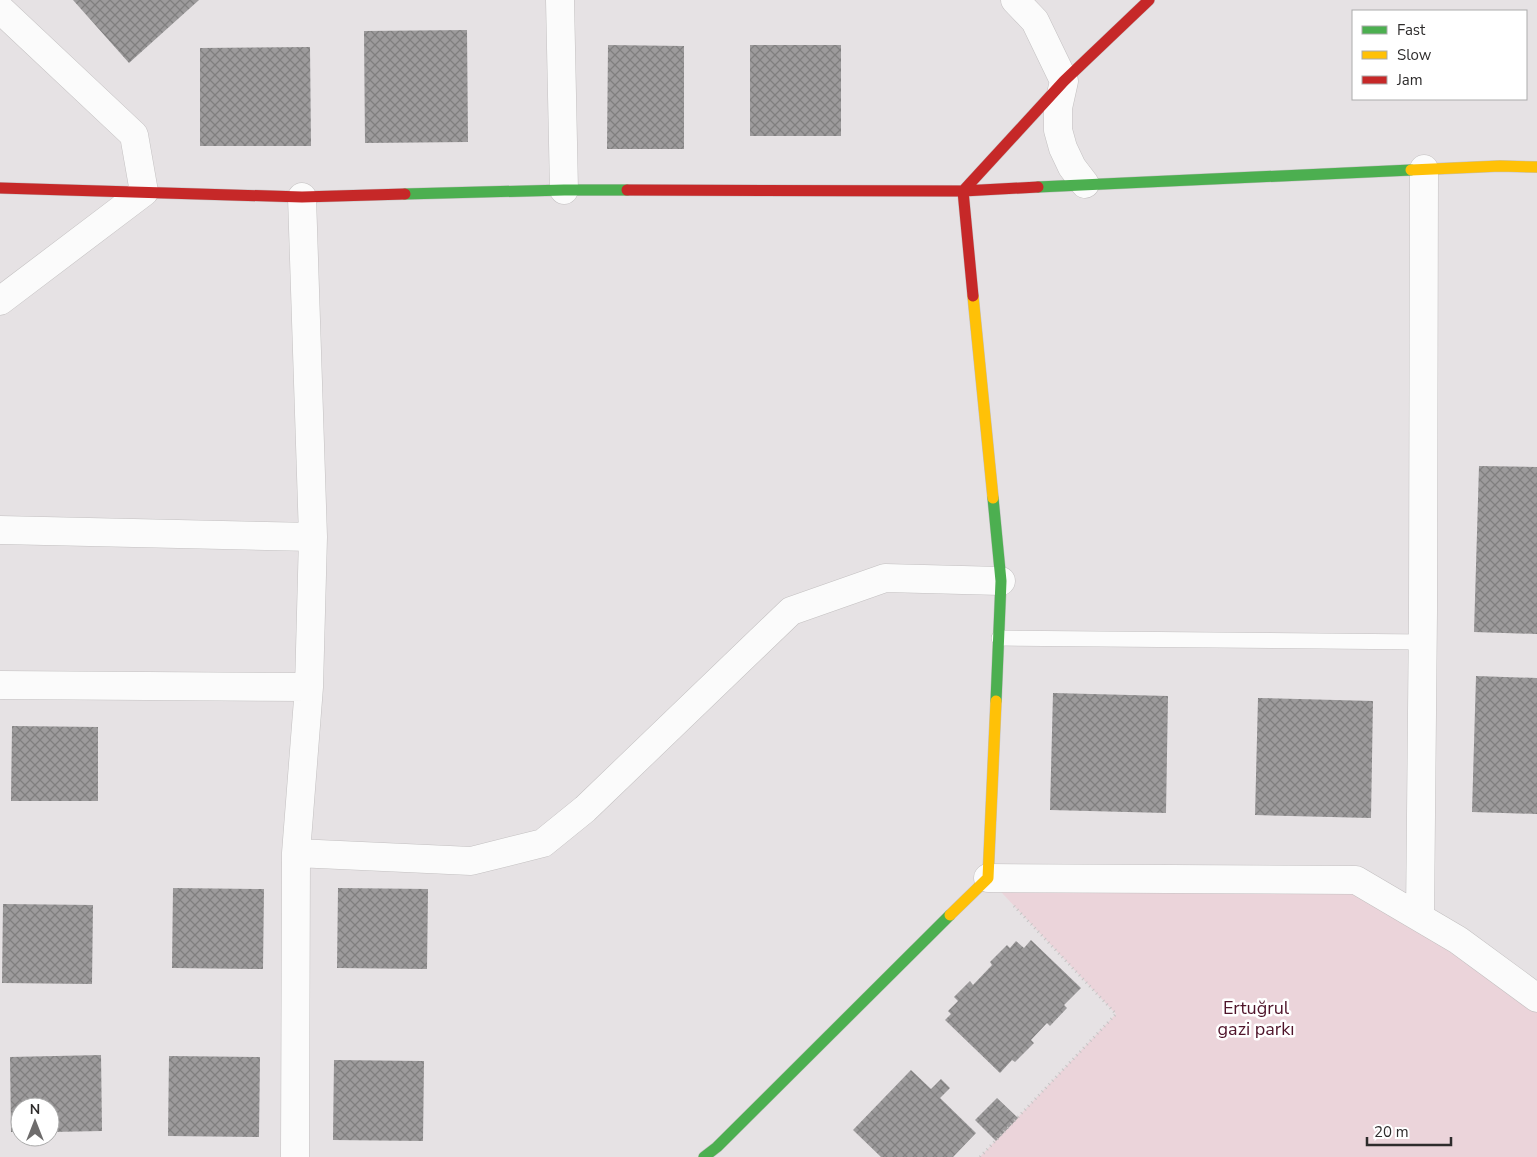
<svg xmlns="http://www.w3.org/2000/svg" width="1537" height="1157" viewBox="0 0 1537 1157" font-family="'Nunito Sans',sans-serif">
  <defs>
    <pattern id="building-cross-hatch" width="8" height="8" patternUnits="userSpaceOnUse" patternTransform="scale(1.25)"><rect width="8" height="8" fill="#9d9b9c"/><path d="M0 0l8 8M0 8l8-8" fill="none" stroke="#807f7f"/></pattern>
  </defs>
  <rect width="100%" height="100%" fill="#e6e2e4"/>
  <path fill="#ebd4da" d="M988 878 1356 880 1537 998V1157H980L1116 1014Z"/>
  <path fill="url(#building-cross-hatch)" d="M73 0H199L129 63Z
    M467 30 468 142 365 143 364 31Z
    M608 45 684 46V149H607Z
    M750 45H841V136H750Z
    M310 47 311 146H200V48Z
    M1479 466 1537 467V634L1474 632Z
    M1476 676 1537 678V814L1472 812Z
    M1053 693 1168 696 1166 813 1050 810Z
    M1258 698 1373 701 1371 818 1255 815Z
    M12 726 98 727V801H11Z
    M173 888 264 889 263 969 172 968Z
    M338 888 428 889 427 969 337 968Z
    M3 904 93 905 92 984 2 983Z
    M1031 940 1081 988 1064 1005 1067 1008 1050 1026 1047 1023 1031 1040 1034 1043 1015 1062 1012 1060 1000 1073 945 1020 951 1014 948 1011 958 1001 954 997 970 981 973 985 992 965 990 962 1007 945 1010 948 1016 941 1024 948Z
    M101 1055 102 1131 50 1132V1107H20V1132H11L10 1057Z
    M169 1056 260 1057 259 1137 168 1136Z
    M334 1060 424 1061 423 1141 333 1140Z
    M911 1070 931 1089 941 1079 950 1088 940 1098 976 1133 953 1157H881L853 1130Z
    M997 1098 1018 1118 996 1141 975 1120Z"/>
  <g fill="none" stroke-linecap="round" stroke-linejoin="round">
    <g stroke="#c3c0c1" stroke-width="16">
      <path id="lane" d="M999 638 1423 642"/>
    </g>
    <g stroke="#c3c0c1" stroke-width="29">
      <path id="street" d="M560 0 564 190
        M1015 0 1035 21 1064 81 1058 108V130L1063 148 1072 167 1085 184
        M0 9 134 135 144 192 0 301
        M0 530 313 537
        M0 685 309 687
        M296 853 471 861 543 843 585 809 791 611 885 578 1001 581
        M988 878 1356 880 1458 940 1537 998
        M1420 917 1423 611 1424 169
        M295 1157 296 853 309 687 313 537 302 197"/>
    </g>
    <g stroke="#c3c0c1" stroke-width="12">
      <path id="fast" d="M1038 187 1411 170
        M405 194 564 190H627
        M993 498 1001 581 996 701
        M704 1157 717 1147 950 915"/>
    </g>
    <g stroke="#c3c0c1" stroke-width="12">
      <path id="slow" d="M1411 170 1500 166 1537 167
        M973 296 993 498
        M950 915 988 878 996 701"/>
    </g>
    <g stroke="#c3c0c1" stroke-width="12">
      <path id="jam" d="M0 188 302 197 405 194
        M627 190 963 191 1038 187
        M973 296 963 191 1064 81 1149 0"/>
    </g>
    <path stroke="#c5c4c4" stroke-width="3" stroke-dasharray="1 4" stroke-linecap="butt" d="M980 1157 1116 1014 1014 906"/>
    <use href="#lane" stroke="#fbfbfb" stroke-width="15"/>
    <use href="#street" stroke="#fbfbfb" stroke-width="28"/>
    <use href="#fast" stroke="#4caf50" stroke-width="11"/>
    <use href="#slow" stroke="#ffc107" stroke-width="11"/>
    <use href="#jam" stroke="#c62828" stroke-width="11"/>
  </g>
  <g text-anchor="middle" stroke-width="5" stroke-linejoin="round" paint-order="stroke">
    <g font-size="18" fill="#4f142a" stroke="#fff">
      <text x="1256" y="1014">Ertuğrul<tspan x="1256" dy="21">gazi parkı</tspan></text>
    </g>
  </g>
  <rect x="1352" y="10" width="175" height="90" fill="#ffffff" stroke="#ababab"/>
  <rect x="1362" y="26" width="25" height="8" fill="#4caf50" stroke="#ababab"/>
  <text x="1397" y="35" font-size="15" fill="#2e2c2c">Fast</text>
  <rect x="1362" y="51" width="25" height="8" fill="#ffc107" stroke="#ababab"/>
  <text x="1397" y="60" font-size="15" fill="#2e2c2c">Slow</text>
  <rect x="1362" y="76" width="25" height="8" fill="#c62828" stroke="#ababab"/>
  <text x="1397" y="85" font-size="15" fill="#2e2c2c">Jam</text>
  <g transform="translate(35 1122)"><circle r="24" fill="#ffffff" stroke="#ababab"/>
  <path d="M0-4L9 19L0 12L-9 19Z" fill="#6e6c6c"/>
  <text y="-8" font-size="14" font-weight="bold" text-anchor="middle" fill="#2e2c2c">N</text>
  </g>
  <path d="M1367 1137v8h84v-8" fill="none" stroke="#2e2c2c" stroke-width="2.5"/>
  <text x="1374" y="1137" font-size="15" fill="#2e2c2c" stroke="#ffffff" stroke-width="4" paint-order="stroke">20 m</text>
</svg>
